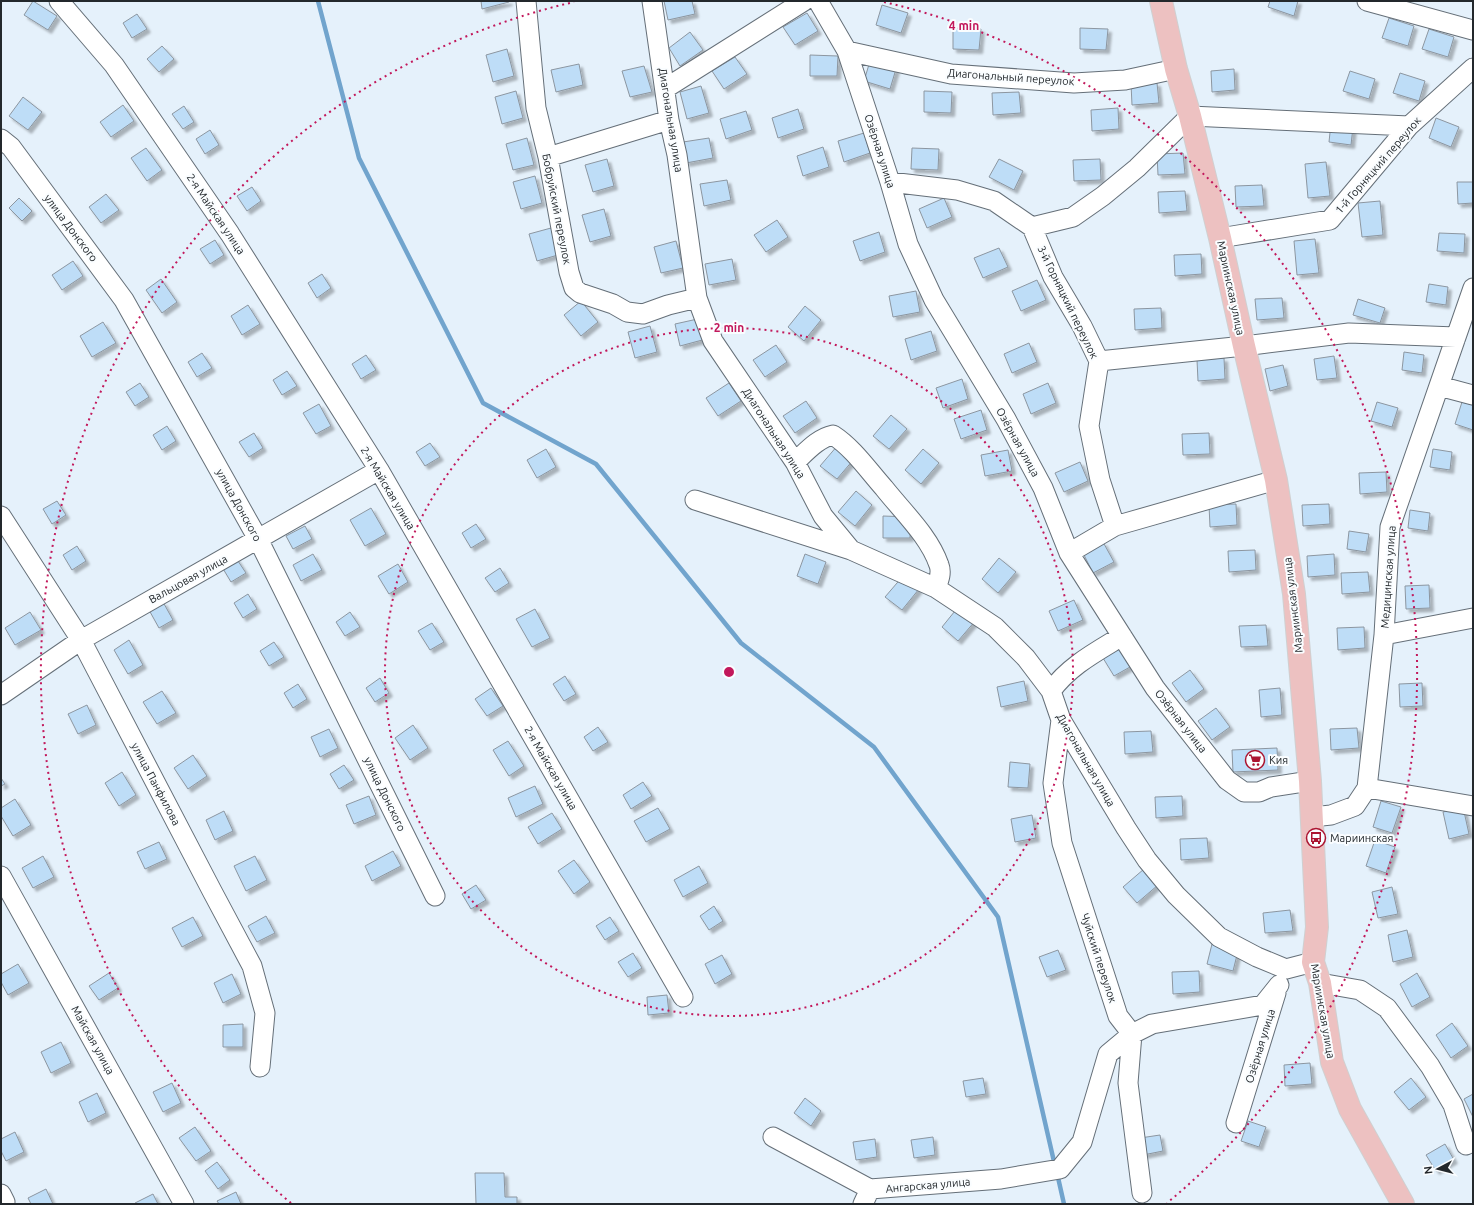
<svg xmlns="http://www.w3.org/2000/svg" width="1474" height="1205" viewBox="0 0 1474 1205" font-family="Ubuntu,sans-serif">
  <defs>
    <filter id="shadow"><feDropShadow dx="3.5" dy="3.5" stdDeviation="1" flood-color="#0004"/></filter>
  </defs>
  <rect width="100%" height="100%" fill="#e5f1fb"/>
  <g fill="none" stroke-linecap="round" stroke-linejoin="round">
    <path stroke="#71a4cd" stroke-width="4.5" d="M318 1 359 158 483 403 596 464 741 643 874 747 998 917 1055 1166
      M1057 1173 1064 1204"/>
  </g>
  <path fill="#beddf7" stroke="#8c96a0" filter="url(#shadow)" d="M33 1 57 16 48 30 24 15Z
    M481 1H509V2L482 9Z
    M664 1H692L695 14 668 20Z
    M1270 1H1298L1294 16 1268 7Z
    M882 5 908 13 901 33 876 25Z
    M807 13 818 31 795 45 783 27Z
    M137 14 147 29 132 38 123 23Z
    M1389 18 1414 26 1408 46 1382 38Z
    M953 28 981 29 979 50 953 49Z
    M1080 28 1108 29 1106 50 1080 49Z
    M1429 29 1454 37 1448 57 1422 49Z
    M690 32 703 50 680 66 669 48Z
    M162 46 174 59 159 72 147 59Z
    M507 49 514 76 493 82 486 55Z
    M810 55 838 56 837 76H810Z
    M735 57 747 74 724 89 712 71Z
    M870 61 896 69 890 89 864 81Z
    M579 64 583 85 556 92 551 70Z
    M644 66 652 92 630 97 622 71Z
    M1234 69 1235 90 1212 92 1211 71Z
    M1350 71 1375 79 1369 99 1343 91Z
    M1400 73 1425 81 1419 101 1393 93Z
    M1157 83 1159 103 1132 105 1131 84Z
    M701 86 709 113 687 119 680 92Z
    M516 91 523 118 502 124 495 97Z
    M924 91 952 92 951 113 924 112Z
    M1019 92 1021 113 993 115 992 93Z
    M23 97 42 112 28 130 9 116Z
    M123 105 134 121 111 137 100 122Z
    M184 106 194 122 183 129 172 114Z
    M1118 108 1119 129 1092 131 1091 110Z
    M798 109 804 129 778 138 772 118Z
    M746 111 752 130 726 139 720 119Z
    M1436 118 1459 127 1451 147 1429 138Z
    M1331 123 1353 127 1351 145 1329 142Z
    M210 130 219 145 205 154 196 139Z
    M864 133 870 153 844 162 838 141Z
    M527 138 534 165 513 170 506 144Z
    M709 138 713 158 686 163 683 142Z
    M823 147 829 167 803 176 797 156Z
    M146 148 162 170 147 181 131 158Z
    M912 148 939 149 938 170 911 169Z
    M1183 153 1185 174 1158 175 1157 154Z
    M607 159 614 186 593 192 585 165Z
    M999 159 1023 171 1014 190 989 177Z
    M1100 159 1101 180 1074 181 1073 160Z
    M1326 162 1330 196 1308 198 1305 164Z
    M535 176 542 203 521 209 513 182Z
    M727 180 731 200 704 206 700 184Z
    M1457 182H1473V203L1458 204Z
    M1262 185 1264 206 1236 207 1235 186Z
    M252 187 261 201 247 211 237 196Z
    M1185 191 1187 211 1159 213 1158 192Z
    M106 194 119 210 101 223 89 207Z
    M19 198 32 211 22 221 9 208Z
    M944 198 952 217 927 228 919 209Z
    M1380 201 1383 235 1362 237 1358 203Z
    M604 209 611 236 590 242 582 215Z
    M777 220 788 237 766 252 754 235Z
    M551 228 558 255 537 261 529 234Z
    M879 232 885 252 860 261 853 241Z
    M1439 233 1465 234 1464 253 1437 251Z
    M1315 239 1319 273 1297 275 1294 241Z
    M215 240 224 255 210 264 200 249Z
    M676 241 683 268 661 273 654 247Z
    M999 248 1008 267 983 278 974 258Z
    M1201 254 1202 274 1175 276 1174 255Z
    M732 259 736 280 709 285 705 264Z
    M73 261 83 276 62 290 52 275Z
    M322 274 331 288 317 298 308 283Z
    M161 279 177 302 162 313 146 290Z
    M1037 280 1046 300 1021 311 1012 291Z
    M1429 284 1448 287 1446 305 1426 302Z
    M916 291 920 312 893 317 889 296Z
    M1282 298 1284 318 1257 320 1255 299Z
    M1358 299 1385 308 1380 323 1353 315Z
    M581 301 598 322 581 336 564 315Z
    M248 305 260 324 242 335 231 316Z
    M805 306 821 320 804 341 788 327Z
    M1161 308 1162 328 1135 330 1134 309Z
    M702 318 706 339 680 346 675 324Z
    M103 322 116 343 92 357 80 336Z
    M650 326 657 352 635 358 628 332Z
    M931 331 937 351 911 360 905 339Z
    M1029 343 1037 362 1012 373 1004 354Z
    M776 345 787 362 765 377 753 360Z
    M1404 352 1424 355 1422 373 1402 370Z
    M202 353 212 368 197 377 188 362Z
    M366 355 376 370 361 379 352 364Z
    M1334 356 1337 378 1317 380 1314 359Z
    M1224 358 1225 379 1198 381 1197 360Z
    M1283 365 1288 386 1270 391 1265 369Z
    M287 371 297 386 282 395 273 380Z
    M962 379 968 399 943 408 936 388Z
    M140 383 149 397 135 406 126 392Z
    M729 383 741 401 718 416 706 398Z
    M1048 383 1056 403 1031 414 1023 394Z
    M806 401 817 418 795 433 783 416Z
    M1377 402 1398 408 1392 427 1371 421Z
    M1462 402 1473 405V430L1455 424Z
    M319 404 331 426 316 434 303 413Z
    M981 410 987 430 961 439 954 419Z
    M891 415 907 429 889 449 873 436Z
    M167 426 176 441 162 450 153 435Z
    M254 433 263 448 249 457 239 442Z
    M1209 433 1210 454 1183 455 1182 434Z
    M430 443 440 457 425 466 416 452Z
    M838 445 854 459 837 479 820 466Z
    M546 449 556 467 537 478 527 460Z
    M923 449 939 463 921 484 905 470Z
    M1433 449 1452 452 1450 470 1430 467Z
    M1008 450 1012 471 985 476 981 455Z
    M1080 462 1088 481 1064 492 1055 473Z
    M1386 472 1387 492 1360 494 1359 473Z
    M856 491 872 505 855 526 838 512Z
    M57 501 66 515 52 524 43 509Z
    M1236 504 1237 525 1210 527 1209 505Z
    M1329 504 1330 524 1303 526 1302 505Z
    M371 508 386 534 365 546 350 520Z
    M1410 510 1430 513 1428 531 1408 528Z
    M883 516 911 517 910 538H883Z
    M476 524 486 539 471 548 462 533Z
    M305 526 312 539 293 549 286 536Z
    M1349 531 1369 534 1366 552 1347 549Z
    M1103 542 1114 562 1093 573 1083 553Z
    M77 546 86 561 72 570 63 555Z
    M1255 550 1256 570 1229 572 1228 551Z
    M313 554 322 570 301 581 293 565Z
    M805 554 826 562 818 584 797 576Z
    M1334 554 1335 575 1308 577 1307 556Z
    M236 558 246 573 231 582 222 567Z
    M999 558 1016 572 998 593 982 579Z
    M398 564 408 582 389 594 378 576Z
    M500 568 509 583 495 592 485 578Z
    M1368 572 1370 592 1342 594 1341 573Z
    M903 576 919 589 902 610 885 597Z
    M1429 585 1430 608 1406 609 1405 586Z
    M248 594 257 609 243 618 234 603Z
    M1074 600 1083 620 1058 631 1049 611Z
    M163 602 173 620 159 628 149 610Z
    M959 606 976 620 958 641 942 627Z
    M535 609 550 638 532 647 516 619Z
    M30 612 41 630 15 645 5 628Z
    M350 612 360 627 345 636 336 622Z
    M432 623 444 642 430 650 418 631Z
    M1266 625 1268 646 1241 647 1239 626Z
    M1364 627 1365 648 1338 650 1337 628Z
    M129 640 143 665 128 674 114 650Z
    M274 642 284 657 269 666 260 651Z
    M1119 648 1130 667 1114 676 1103 658Z
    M1190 670 1204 689 1186 702 1172 683Z
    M565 676 576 694 564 701 553 684Z
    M380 678 389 693 375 702 366 688Z
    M1024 681 1028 701 1001 707 997 687Z
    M1422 683 1423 706 1400 707 1399 684Z
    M298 684 307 699 293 708 284 693Z
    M491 688 503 706 487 716 475 699Z
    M1280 688 1282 715 1261 717 1259 690Z
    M162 691 176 713 157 724 143 702Z
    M87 705 96 725 78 734 68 714Z
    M1216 708 1230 727 1212 740 1198 721Z
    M413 725 428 748 410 760 395 738Z
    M598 727 608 742 593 751 584 737Z
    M1357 728 1359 748 1331 750 1330 729Z
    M329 729 338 748 320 757 311 737Z
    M1151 731 1153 752 1125 754 1124 732Z
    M508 741 524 766 509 776 493 750Z
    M1277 748 1278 770 1233 772 1232 750Z
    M193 755 207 776 188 789 174 768Z
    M1010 762 1030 764 1028 788 1008 787Z
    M344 765 354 780 339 789 330 774Z
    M122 772 136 795 119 806 105 783Z
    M1 778 5 784 1 786Z
    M643 782 652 796 631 809 623 795Z
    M535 786 543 804 516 817 508 798Z
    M369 796 376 815 354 824 346 805Z
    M1182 796 1183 816 1156 818 1155 797Z
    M15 799 31 825 13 836 1 816V808Z
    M1381 801 1401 807 1392 833 1373 827Z
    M1463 807 1469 834 1449 839 1443 812Z
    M658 808 670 829 646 842 634 821Z
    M224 811 233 831 215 840 206 820Z
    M552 813 562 829 538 844 528 827Z
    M1032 815 1036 838 1015 842 1011 819Z
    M1207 838 1209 858 1181 860 1180 839Z
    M1375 840 1395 847 1386 873 1366 866Z
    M159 842 167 859 145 869 137 852Z
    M393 851 401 866 372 881 365 866Z
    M43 856 54 877 33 888 22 868Z
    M255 856 267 880 246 891 234 866Z
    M574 860 590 882 574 894 558 871Z
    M699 866 708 883 683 897 674 880Z
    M1144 869 1158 885 1137 903 1123 887Z
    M476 885 486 900 471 909 462 894Z
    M1392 887 1398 914 1378 918 1372 892Z
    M714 906 723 921 709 930 700 916Z
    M1290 910 1293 931 1265 933 1263 913Z
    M266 916 275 933 257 942 248 926Z
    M193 917 203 936 182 947 172 928Z
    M610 917 619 931 605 940 596 926Z
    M1407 930 1413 957 1393 962 1388 935Z
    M1212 944 1238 951 1233 971 1207 964Z
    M1058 950 1066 970 1047 977 1039 957Z
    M633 953 642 968 628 977 618 962Z
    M722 955 732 974 715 984 705 964Z
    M18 964 29 983 8 995 1 982V974Z
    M1199 971 1200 992 1173 994 1172 972Z
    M109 973 118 988 99 1000 89 986Z
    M1417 973 1430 997 1412 1007 1400 984Z
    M232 974 241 994 223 1003 214 983Z
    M667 995 669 1013 648 1015 647 997Z
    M1452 1023 1468 1046 1451 1058 1436 1035Z
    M243 1024V1047H223V1025Z
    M61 1042 71 1063 51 1073 41 1052Z
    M1310 1063 1312 1084 1285 1086 1284 1065Z
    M983 1078 986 1094 966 1097 963 1081Z
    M1411 1078 1426 1097 1409 1110 1394 1092Z
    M172 1083 181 1103 163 1112 153 1092Z
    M97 1093 106 1113 88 1122 79 1102Z
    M1473 1094V1117L1464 1099Z
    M805 1098 821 1111 811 1126 794 1113Z
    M1248 1121 1266 1127 1259 1147 1241 1141Z
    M195 1127 211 1151 196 1161 179 1138Z
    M15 1132 24 1152 6 1161 1 1151V1139Z
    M1160 1135 1163 1151 1143 1155 1140 1138Z
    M933 1137 935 1155 914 1158 911 1140Z
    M875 1139 877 1157 856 1160 853 1142Z
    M1445 1144 1454 1160 1436 1171 1426 1155Z
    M217 1162 230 1180 218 1189 205 1171Z
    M475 1173H504L505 1197H517V1204H476Z
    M46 1189 53 1204H31L28 1198Z
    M236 1192 241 1204H219L217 1201Z
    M153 1194 158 1204H136L135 1203Z"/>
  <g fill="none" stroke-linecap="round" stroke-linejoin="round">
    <g stroke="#656f78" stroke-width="21">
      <path id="minor" d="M59 1 114 65 230 234 379 470 683 997
        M526 1 536 108 548 157 569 272 574 288 580 293 613 304 627 312 643 314 668 305 697 298
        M652 1 669 120 677 155 697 298 713 341 795 462 823 516 851 550 936 588 995 627 1026 658 1051 691 1061 720 1126 828 1147 860 1176 895 1219 937 1257 957 1286 969 1313 962
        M818 1 847 51 890 182 908 244 934 300 1006 419 1043 488 1069 553 1155 688 1227 780 1244 792H1259L1271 787 1310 781
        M1367 1 1473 30
        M847 51 951 74 1074 83 1125 80 1176 69
        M666 88 804 1
        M1 139 11 147 124 300 258 539 435 896
        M548 157 669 120
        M890 182 957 190 994 201 1032 227 1053 277 1082 326 1099 361 1089 426 1100 480 1115 526
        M1032 227 1073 217 1103 196 1137 168 1190 116 1409 126
        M1220 238 1330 220 1409 126 1473 68
        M1099 361 1244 346 1349 333 1456 337
        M1439 386 1473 395
        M795 462C806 452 818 438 833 435 853 448 868 470 884 488 903 512 929 536 939 565 942 573 939 580 936 588
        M695 500 851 550
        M1 516 81 640 212 891 252 966 265 1013 260 1067
        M1069 553 1115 526 1276 480
        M1384 635 1473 618
        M1051 691C1069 666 1096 652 1122 636
        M1 695 81 640 379 470
        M1061 720 1053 783 1062 843 1118 1016 1132 1034 1128 1083 1142 1193
        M1367 788 1473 806
        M1312 817 1331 815 1355 806 1367 788 1384 635 1390 527 1473 288
        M1 876 184 1204
        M1320 983 1360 990 1387 1008 1430 1066 1453 1105 1466 1145
        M1236 1123 1276 993
        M773 1137 870 1189
        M1 1194 5 1202
        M863 1204 870 1189 1001 1179 1060 1169 1082 1142 1108 1054 1132 1034 1152 1024 1263 1005 1279 985"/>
    </g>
    <g stroke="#cfd0d1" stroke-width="24">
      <path id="major" d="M1161 1 1176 69 1190 116 1220 238 1244 346 1276 480 1294 594 1310 781 1317 927 1313 962 1320 983 1332 1062 1350 1109 1403 1204"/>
    </g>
    <use href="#minor" stroke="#fff" stroke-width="19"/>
    <use href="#major" stroke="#edc1c1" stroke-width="22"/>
  </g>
  <g fill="none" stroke="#c2185b" stroke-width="2" stroke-dasharray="2 4">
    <circle cx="729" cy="672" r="344"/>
    <path d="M291 1203A688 688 0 0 1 574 2M884 2A688 688 0 0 1 1167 1203"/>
  </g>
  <defs>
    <g id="supermarket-ring" transform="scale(1)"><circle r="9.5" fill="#fafdff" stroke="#ab1531" stroke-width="1.5"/><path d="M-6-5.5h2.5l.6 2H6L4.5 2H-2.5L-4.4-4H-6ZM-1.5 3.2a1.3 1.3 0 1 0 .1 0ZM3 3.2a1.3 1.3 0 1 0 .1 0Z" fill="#ab1531"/></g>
    <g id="bus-ring" transform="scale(1)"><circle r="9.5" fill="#fafdff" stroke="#ab1531" stroke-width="1.5"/><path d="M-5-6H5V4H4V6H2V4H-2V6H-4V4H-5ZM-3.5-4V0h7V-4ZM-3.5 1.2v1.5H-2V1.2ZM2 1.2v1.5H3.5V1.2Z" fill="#ab1531"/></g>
  </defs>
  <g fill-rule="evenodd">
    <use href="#supermarket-ring" x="1255" y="760"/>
    <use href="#bus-ring" x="1316" y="838"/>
  </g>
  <g text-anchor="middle" stroke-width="4" stroke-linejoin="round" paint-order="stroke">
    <g font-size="11" fill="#23282c" stroke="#fafdff">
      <text transform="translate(1011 77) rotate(4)" y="4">Диагональный переулок</text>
      <text transform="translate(671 120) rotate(81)" y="4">Диагональная улица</text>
      <text transform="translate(880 151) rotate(72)" y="4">Озёрная улица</text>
      <text transform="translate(1378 165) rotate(-49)" y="4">1-й Горняцкий переулок</text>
      <text transform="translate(557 209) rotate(79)" y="4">Бобруйский переулок</text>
      <text transform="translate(216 214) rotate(56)" y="4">2-я Майская улица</text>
      <text transform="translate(71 228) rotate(53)" y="4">улица Донского</text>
      <text transform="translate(1231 288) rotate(78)" y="4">Мариинская улица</text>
      <text transform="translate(1068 302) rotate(64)" y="4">3-й Горняцкий переулок</text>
      <text transform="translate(774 433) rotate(57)" y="4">Диагональная улица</text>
      <text transform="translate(1018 442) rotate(61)" y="4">Озёрная улица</text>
      <text transform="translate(388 488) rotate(59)" y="4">2-я Майская улица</text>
      <text transform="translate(239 505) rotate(61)" y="4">улица Донского</text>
      <text transform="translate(1388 577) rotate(-86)" y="4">Медицинская улица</text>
      <text transform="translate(188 579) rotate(-29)" y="4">Вальцовая улица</text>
      <text transform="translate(1293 605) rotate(-97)" y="4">Мариинская улица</text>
      <text transform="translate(1181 721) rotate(52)" y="4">Озёрная улица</text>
      <text transform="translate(1086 760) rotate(60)" y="4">Диагональная улица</text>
      <text transform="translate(551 768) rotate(60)" y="4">2-я Майская улица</text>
      <text transform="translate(156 784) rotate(62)" y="4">улица Панфилова</text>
      <text transform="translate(385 794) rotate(64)" y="4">улица Донского</text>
      <text transform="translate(1099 958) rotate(72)" y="4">Чуйский переулок</text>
      <text transform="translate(1323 1011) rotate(80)" y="4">Мариинская улица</text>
      <text transform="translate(93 1040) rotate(61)" y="4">Майская улица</text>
      <text transform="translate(1260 1046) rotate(-73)" y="4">Озёрная улица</text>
      <text transform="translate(928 1185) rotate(-5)" y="4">Ангарская улица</text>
    </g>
    <g font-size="11" fill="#23282c" stroke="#fafdff" text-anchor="start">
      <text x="1269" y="764">Кия</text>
      <text x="1330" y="842">Мариинская</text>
    </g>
  </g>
  <circle cx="729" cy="672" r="6" fill="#c2185b" stroke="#fafdff" stroke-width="2"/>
  <g font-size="12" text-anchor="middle" font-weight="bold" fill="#c2185b" stroke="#fafdff" stroke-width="4" stroke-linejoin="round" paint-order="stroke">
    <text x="964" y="30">4 min</text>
    <text x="729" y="332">2 min</text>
  </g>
  <rect width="1474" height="1205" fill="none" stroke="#23282c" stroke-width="4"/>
  <g transform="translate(1438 1169) rotate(263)" stroke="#fafdff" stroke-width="3" paint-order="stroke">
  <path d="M0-3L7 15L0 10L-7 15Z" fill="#23282c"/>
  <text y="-6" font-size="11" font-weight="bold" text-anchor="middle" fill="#23282c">N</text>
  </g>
</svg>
